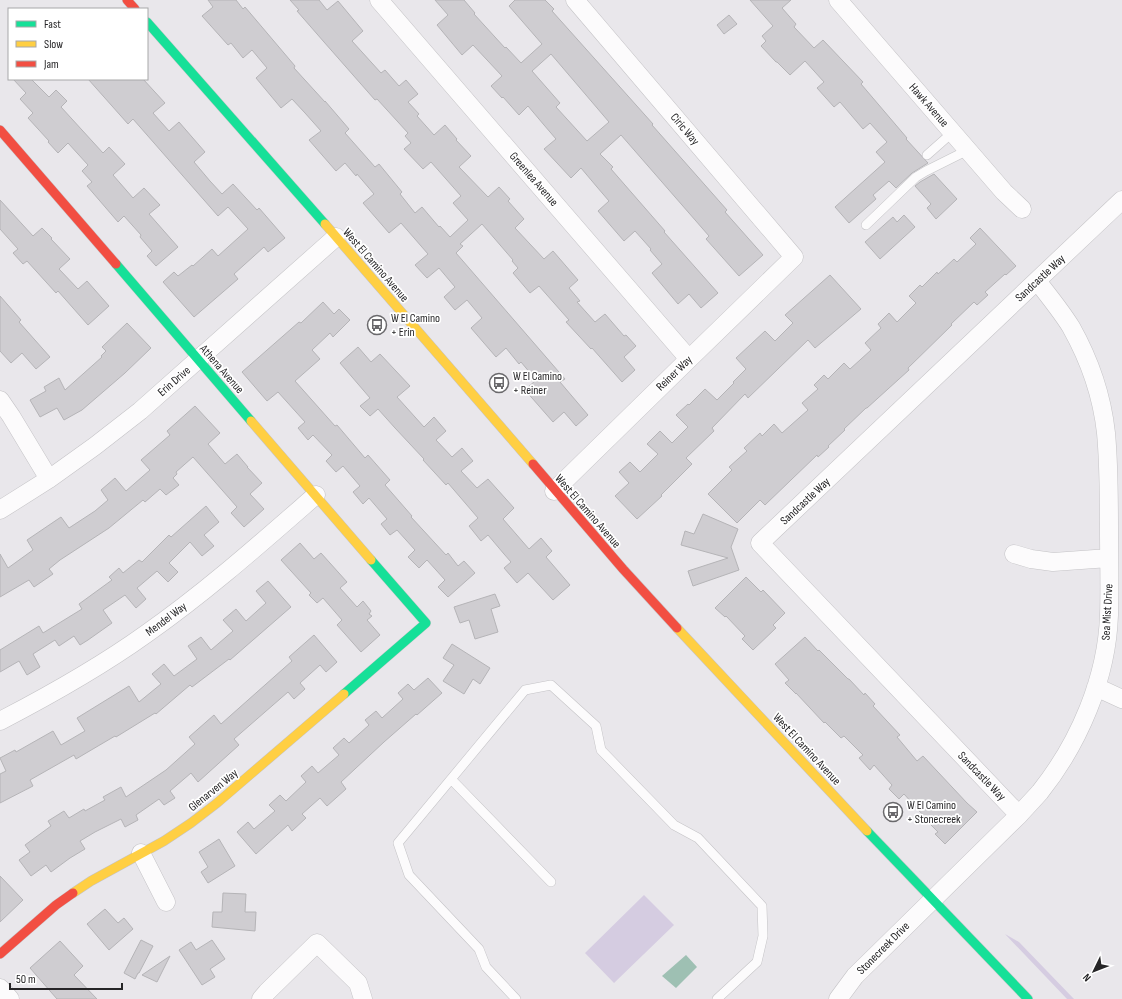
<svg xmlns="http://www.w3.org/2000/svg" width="1122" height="999" viewBox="0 0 1122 999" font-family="'Sofia Sans Condensed',sans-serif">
  <rect width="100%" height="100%" fill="#e9e7eb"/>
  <path fill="#d5cce1" d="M644 895 674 925 614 983 585 953Z
    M1005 934 1019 942 1074 999H1067Z"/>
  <path fill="#9ec0b3" d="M686 955 697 967 676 988 662 976Z"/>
  <path fill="#cfcdd1" stroke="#b5b4b7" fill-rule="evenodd" d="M208 0H236L243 9 245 7 295 66 294 68 325 102V101L349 129 345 133 375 167 379 164 402 192 400 194 415 213 422 207 439 227 440 226 450 237 468 220 453 203 461 196 431 162 423 169 404 149 411 143 405 136 408 133 377 99 375 100 324 42 297 11 299 10 290 0H319L327 10 338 1 363 31 352 41 381 73 385 70 399 86 406 80 418 94 408 102 419 114 417 116 434 135 445 125 457 139 456 140 471 156 459 167 488 197 499 187 510 199 508 201 524 219 515 228 544 259 553 251 578 280 569 288 580 301 577 302 595 322 605 314 624 336 626 335 636 346 624 357 635 370 622 382 592 348 591 349 566 322 569 320 539 286 530 293 513 273 518 268 512 261 513 260 482 224 460 244 463 246 456 253 565 379 560 382 588 415 576 426 564 412 553 422 525 390 536 380 521 362 519 364 506 348 496 357 471 328 482 318 467 300 455 310 444 297 455 287 439 268 427 278 415 265 428 254 401 223 389 233 363 203 374 194 357 174 356 176 345 163 336 171 309 140 321 131 305 113 292 99 281 108 256 78 267 68 252 50 243 58 231 43 228 45 202 16 213 7Z
    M435 0H464L475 13 474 14 505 48 506 47 521 63 542 44 509 6 515 0H545L554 9 552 11 653 124 652 125 727 210 725 212 763 255 739 276 706 239 709 236 621 135 600 154 613 167 611 169 665 231 664 232 718 293 701 308 689 294 678 304 652 273 662 264 650 250 651 249 635 231 624 241 598 211 609 201 597 187 581 168 571 178 544 149 556 139 544 125 528 106 519 115 503 97 502 98 491 86 502 76 473 45 462 55 437 25 448 15ZM551 54 609 122 587 141 556 107 560 103 532 71Z
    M750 0H791L782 8 796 24 794 27 814 48 823 40 863 82 861 84 907 138 906 139 928 163 912 173 896 188 889 181 873 195 876 199 849 223 835 207 885 162 876 152 887 142 870 123 863 129 840 102 834 107 817 88 824 82 805 61 790 75 777 62H776L761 46 766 41 762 36 773 26Z
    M729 15 737 24 724 34 717 25Z
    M13 79H31L49 97 56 90 67 101 61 107 103 153 109 147 125 164 113 175 133 198 144 188 160 205 149 214 178 247 156 266 147 256 152 251 140 237 141 235 124 216 118 222 87 186 92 182 82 171 88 165 68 143 58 153 48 142 49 141 28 118 33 113 20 99 26 93Z
    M88 79H143L165 103 153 113 169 131 179 122 205 152 194 162 210 181 222 194 233 184 257 210 259 208 285 238 268 252 264 247 234 274 238 279 194 317 163 282 174 272 178 276 192 265 193 266 212 249 218 256 248 229 228 207 218 216 133 119 128 124Z
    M934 174 957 199 936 219 927 208 931 204 915 186 920 182Z
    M0 200 33 236 42 228 52 238 51 239 70 259 59 269 78 289 87 281 109 306 88 325 58 291 56 293 27 261 23 264 13 253 18 249 0 229Z
    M904 215 915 227 880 259 865 242 893 217 897 222Z
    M980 228 1016 266 1006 275 1005 274 985 292 988 295 977 305 974 302 951 324 952 325 908 368 909 370 867 408H866L844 429 845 430 828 446 829 447 818 457 817 455 765 505 760 500 737 523 708 494 732 470 729 467 747 451 744 448 760 433 762 436 774 424 782 433 808 410 802 403 818 389 814 385 824 375 828 379 844 363 850 369 871 350 865 343 881 328 878 324 889 313 897 322 916 303 909 296 920 285 922 287 937 272 938 274 954 259 957 262 976 244 970 238Z
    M830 275 861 309 815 348 808 340 748 398 745 394 712 428 714 431 686 458 692 464 661 495 662 496 637 519 615 496 629 483 619 472 630 462 640 472 658 454 647 444 660 431 672 443 688 427 676 415 688 404 689 405 705 389 717 400 734 383 733 382 746 369 736 358 765 331 775 341 793 323 785 315Z
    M0 296 21 320 19 322 50 357 36 369 22 353 11 363 0 351Z
    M323 302 334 314 339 309 350 320 333 337 330 333 312 350 320 359 295 381 335 426 337 425 365 458 368 455 390 480 385 485 412 516 411 517 446 555 448 553 458 566 464 561 475 573 448 597 438 587 445 580 427 560 419 568 408 557 415 550 397 530 390 535 381 524 387 519 369 498 363 504 353 492 360 486 343 466 336 472 326 461 332 455 313 435 308 440 298 428 305 422 278 392 267 401 242 372 299 322 301 323Z
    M127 323 151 348 125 373 82 410 64 420 57 408 40 417 30 400 46 391 44 387 59 378 65 390 102 357 101 356 106 351 102 347Z
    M358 347 371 362 380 354 410 386 397 397 424 427 434 417 446 431 436 440 452 457 462 448 473 461 461 471 477 488 488 479 514 508 503 519 529 549 541 538 552 551 546 557 570 585 553 600 528 573 517 583 504 568 511 562 504 554 488 535 481 541 469 526 478 518 448 483 446 485 423 460 424 459 395 428 378 409 370 416 360 406 370 398 340 363Z
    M195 406 220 433 208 444 225 464 237 454 248 467H247L262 483 250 494 264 509 244 527 231 513 237 507 193 457 176 472 177 474 173 478 179 485 166 495 160 489 145 502 143 500 109 528 60 560 49 569 53 574 34 587 29 580 0 597V554L8 568 33 550 27 540 61 517 69 528 95 511 108 500 101 490 115 478 126 491 150 470 141 460 170 435 167 431Z
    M206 506 219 522 204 535 214 546 202 556 190 542 169 563 178 572 168 582 157 571 137 588 146 599 136 608 125 595 103 610 112 623 88 640 80 645 74 636 59 646 55 640 33 654 40 667 27 675 19 661 0 672V650L39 626 43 633 82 609 79 604 112 580 109 577 119 568 123 573 139 560 142 562 169 535 171 537Z
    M703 514 738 529 731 547 739 570 693 586 688 571 728 558 681 545 685 531 694 534Z
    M300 543 314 559 321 553 347 582 340 588 357 607 363 601 371 611 369 614 372 616 367 620 380 635 361 652 337 625 342 620 323 598 317 603 309 595 311 593 281 560Z
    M746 577 761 592 763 590 785 613 773 625 776 628 753 650 742 639 745 636 726 616 725 617 715 608Z
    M268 581 291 607 230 660 229 659 192 687 190 685 156 714 155 713 116 737 115 736 76 759 74 755 30 780 33 786 0 803V774L6 771 0 758 15 750 16 752 53 731 61 745 85 731 77 718 129 686 139 702 161 684 152 674 164 664 174 676 197 659 188 646 201 637 211 650 233 631 223 620 236 609 246 621 266 603 256 591Z
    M495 594 500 606 491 609 498 632 475 639 469 620 460 623 454 607Z
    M314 635 337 662 326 672 320 665 300 683 305 689 294 699 288 692 234 739 239 745 198 782 191 773 170 791 175 798 164 805 159 799 136 815 138 820 125 827 121 819 95 832 80 841 85 849 70 858 51 872 46 865 31 876 19 860 30 852 25 845 51 826 48 821 64 811 69 818 84 809 85 811 105 800 103 797 121 787 126 797 166 770 195 744 189 737 214 715 221 724 292 661 289 657Z
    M805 637 818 651 819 650 848 679H849L864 695 865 693 875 704 873 706 900 735 897 737 917 761 923 756 967 803 977 812 945 844 935 834 938 832 922 816 923 815 904 794 899 799 889 789 892 785 874 765 870 770 859 758 863 755 844 736 841 738 825 722 824 723 796 693V694L785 683 789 680 775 664Z
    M452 644 490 668 480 684 473 679 464 694 443 681 454 665 443 658Z
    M428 678 442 693 417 715 416 714 384 742 341 782 346 789 327 806 320 798 302 814 306 818 292 831 288 825 256 854 237 832 248 822 254 829 275 811 269 805 280 795 286 801 306 782 301 776 312 766 318 773 339 755 333 748 344 738 349 743 369 725 365 720 376 711 382 718 403 699 398 693 408 684 414 690Z
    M219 839 235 866 208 883 201 872 208 867 199 852Z
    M0 876 23 900 0 922Z
    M223 893 246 894 245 912H256L255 931 212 927 213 912H222Z
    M105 909 118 923 124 918 133 929 109 950 87 924Z
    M141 940 153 946 139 973H138L135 979 124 973Z
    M212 940 225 959 210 969 215 977 202 985 179 950 191 942 196 950Z
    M60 941 83 966 74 975 97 999H57L30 968Z
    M170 956 157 982 142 975Z"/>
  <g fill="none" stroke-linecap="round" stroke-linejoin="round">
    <g stroke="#c4c3c6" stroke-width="10">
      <path id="lane" d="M927 155 953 132
        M866 225 916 177 926 171 968 150
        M451 779 551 882
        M516 999 486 967 479 949 409 875 398 843 525 690 551 685 596 726 601 750 674 825 698 838 762 906 763 936 757 962 717 999"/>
    </g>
    <g stroke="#c4c3c6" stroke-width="19">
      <path id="street" d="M379 0 689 359
        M838 0 1004 192 1022 209
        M0 400 11 416 49 479
        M554 491 689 359 794 257 575 0
        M0 510 49 479 95 446 140 411 336 237
        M1014 554 1031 559 1053 562 1109 558
        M1096 687 1122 699
        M0 721C50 695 100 667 146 634 206 592 261 543 316 495
        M1019 815 760 543 1122 200
        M141 853 166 902
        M0 988 10 999
        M261 999 267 992 317 943 358 983 363 999
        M838 999 855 976 1019 815C1026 807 1033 800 1040 792 1079 743 1107 678 1109 615 1110 586 1109 558 1109 530 1109 497 1109 465 1106 433 1102 396 1089 359 1071 327 1061 311 1049 296 1037 281"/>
    </g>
    <g stroke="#c4c3c6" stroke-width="10">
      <path id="fast" d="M147 22 325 224
        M116 264 251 421
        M344 694 426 623 371 560
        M867 831 1028 999"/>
    </g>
    <g stroke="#c4c3c6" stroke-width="10">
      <path id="slow" d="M325 224 533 464
        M251 421 371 560
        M677 628 867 831
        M73 893 91 881 164 841 191 823 217 803 344 694"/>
    </g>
    <g stroke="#c4c3c6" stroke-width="10">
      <path id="jam" d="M127 0 135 9
        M0 130 116 264
        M533 464 623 569 677 628
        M0 954 56 905 73 893"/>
    </g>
    <use href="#lane" stroke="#fcfbfc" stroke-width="9"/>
    <use href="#street" stroke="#fcfbfc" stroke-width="18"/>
    <use href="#fast" stroke="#16e098" stroke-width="9"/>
    <use href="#slow" stroke="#ffcf43" stroke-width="9"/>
    <use href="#jam" stroke="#f24e42" stroke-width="9"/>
  </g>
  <defs>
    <g id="bus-ring" transform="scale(1)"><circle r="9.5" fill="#fff" stroke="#6a696c" stroke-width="1.5"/><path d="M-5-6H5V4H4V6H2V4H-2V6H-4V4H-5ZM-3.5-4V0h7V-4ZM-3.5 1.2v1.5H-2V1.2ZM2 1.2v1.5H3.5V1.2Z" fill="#6a696c"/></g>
  </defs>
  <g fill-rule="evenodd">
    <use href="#bus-ring" x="377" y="325"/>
    <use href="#bus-ring" x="499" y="383"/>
    <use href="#bus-ring" x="893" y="812"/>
  </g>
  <g text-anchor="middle" stroke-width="3.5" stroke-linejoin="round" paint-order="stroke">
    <g font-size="12" fill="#262527" stroke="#fff">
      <text transform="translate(929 105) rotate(49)" y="4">Hawk Avenue</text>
      <text transform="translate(685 129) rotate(50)" y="4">Ciric Way</text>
      <text transform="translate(534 179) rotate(49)" y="4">Greenlea Avenue</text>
      <text transform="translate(376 265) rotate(49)" y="4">West El Camino Avenue</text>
      <text transform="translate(1040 278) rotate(-43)" y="4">Sandcastle Way</text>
      <text transform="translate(222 369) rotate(49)" y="4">Athena Avenue</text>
      <text transform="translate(674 373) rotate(-44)" y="4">Reiner Way</text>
      <text transform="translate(174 381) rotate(-41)" y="4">Erin Drive</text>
      <text transform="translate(805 501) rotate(-43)" y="4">Sandcastle Way</text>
      <text transform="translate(588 511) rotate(49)" y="4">West El Camino Avenue</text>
      <text transform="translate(1107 612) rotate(-87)" y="4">Sea Mist Drive</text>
      <text transform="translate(166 619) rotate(-37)" y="4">Mendel Way</text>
      <text transform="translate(807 749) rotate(47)" y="4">West El Camino Avenue</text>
      <text transform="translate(982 776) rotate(46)" y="4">Sandcastle Way</text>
      <text transform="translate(213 790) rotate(-39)" y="4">Glenarven Way</text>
      <text transform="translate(883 948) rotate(-45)" y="4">Stonecreek Drive</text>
    </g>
    <g font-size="12" fill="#262527" stroke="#fff" text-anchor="start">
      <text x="391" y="322">W El Camino<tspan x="391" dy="14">+ Erin</tspan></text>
      <text x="513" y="380">W El Camino<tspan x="513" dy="14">+ Reiner</tspan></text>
      <text x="907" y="809">W El Camino<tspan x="907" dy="14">+ Stonecreek</tspan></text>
    </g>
  </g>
  <rect x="8" y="8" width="140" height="72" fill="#ffffff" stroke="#a8a8a9"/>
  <rect x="16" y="21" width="20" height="6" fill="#16e098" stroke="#a8a8a9"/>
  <text x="44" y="28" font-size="12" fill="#262527">Fast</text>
  <rect x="16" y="41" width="20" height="6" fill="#ffcf43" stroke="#a8a8a9"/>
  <text x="44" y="48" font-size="12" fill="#262527">Slow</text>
  <rect x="16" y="61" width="20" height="6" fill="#f24e42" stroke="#a8a8a9"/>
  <text x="44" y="68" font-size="12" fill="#262527">Jam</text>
  <g transform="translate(1094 971) rotate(227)" stroke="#ffffff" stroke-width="3" paint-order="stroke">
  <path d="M0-3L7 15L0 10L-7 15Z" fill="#262527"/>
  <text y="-6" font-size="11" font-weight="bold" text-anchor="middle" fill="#262527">N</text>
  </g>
  <path d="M10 983v6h112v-6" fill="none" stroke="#262527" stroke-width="2"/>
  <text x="16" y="983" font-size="12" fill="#262527" stroke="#ffffff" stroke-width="3" paint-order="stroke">50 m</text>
</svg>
